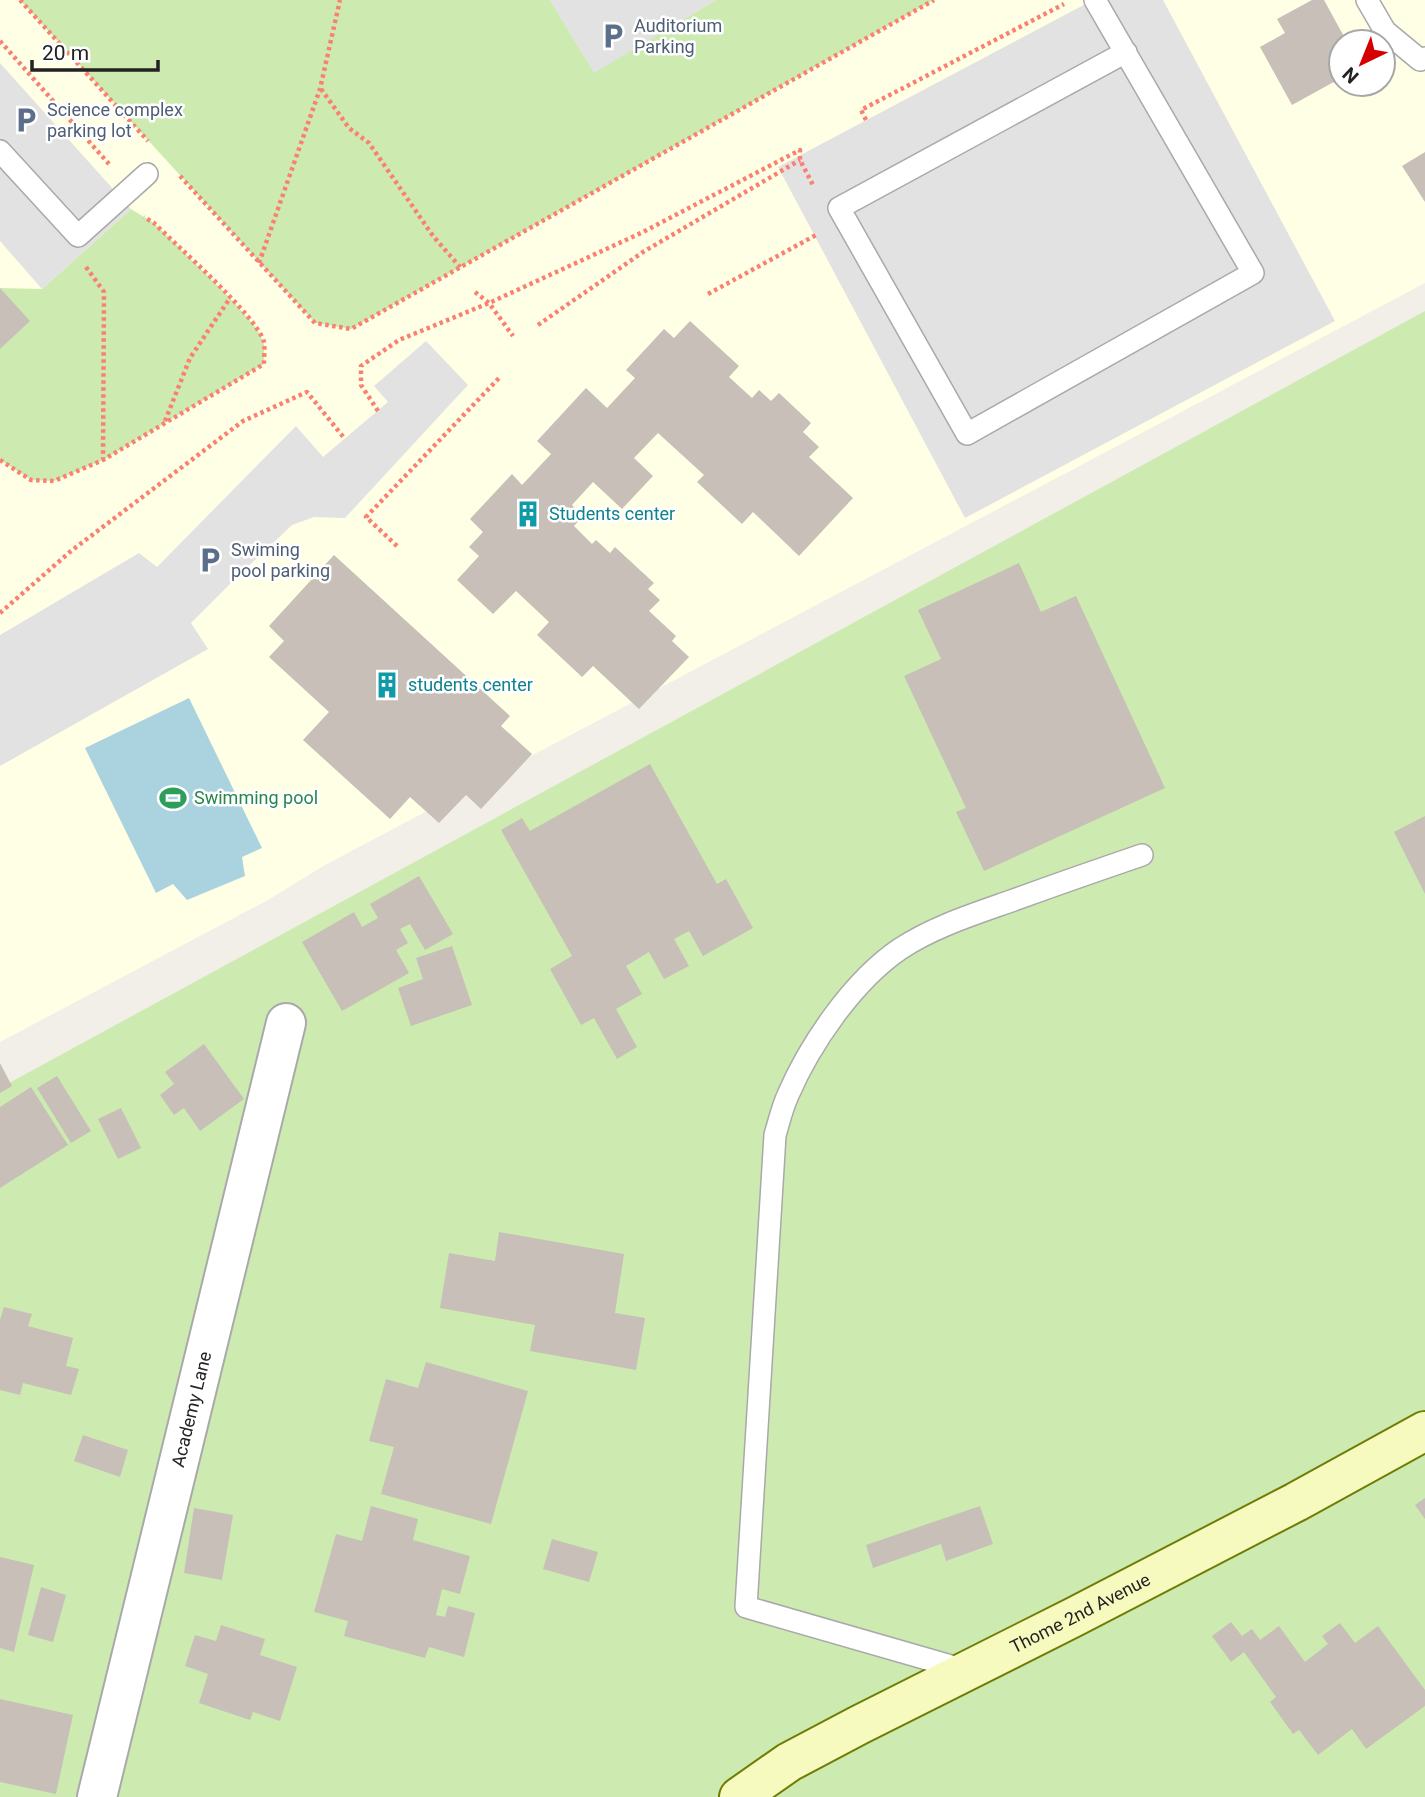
<svg xmlns="http://www.w3.org/2000/svg" width="1425" height="1797" viewBox="0 0 1425 1797" font-family="Roboto,sans-serif">
  <rect width="100%" height="100%" fill="#f2efe9"/>
  <path fill="#ffffe5" fill-rule="evenodd" d="M0 0H1425V283L325 865 268 900 0 1042ZM1341 42H1383V84H1341Z"/>
  <path fill="#cdebb0" d="M20 0H550L594 72 716 0H934L351 329 315 323Z
    M131 209 154 223 230 298 257 329 264 343V364L103 460 54 481 31 480 0 460V288L42 289Z
    M1425 311V1797H0V1088Z"/>
  <path fill="#e2e2e2" d="M550 0H716L594 73Z
    M1093 0H1163L1335 321 965 518 778 167Z
    M0 63 131 209 42 289 0 241Z
    M426 341 468 385 345 518 314 517 292 525 238 576 191 623 208 649 0 766V635L139 553 157 567 296 426 323 457 388 402 374 386Z"/>
  <path fill="#aad3df" d="M189 698 262 848 242 857 245 876 187 900 173 884 156 893 85 748Z"/>
  <path fill="#c7bfb8" d="M1312 0H1324L1347 42H1341V78L1292 105 1260 47 1285 33 1277 19Z
    M1425 152V202L1402 166Z
    M0 288 30 321 0 349Z
    M690 321 739 366 729 377 752 398 759 390 771 401 779 393 811 423 803 432 819 447 809 457 853 498 799 556 753 512 742 524 697 482 704 475 658 433 634 458 653 476 622 509 593 482 572 505 583 516 574 526 592 544 596 540 610 553 615 547 654 583 648 589 660 600 649 611 676 636 672 641 689 657 639 709 593 666 582 677 537 635 549 622 516 591 493 614 457 580 479 556 469 547 483 532 470 519 512 474 522 485 551 454 537 441 586 388 607 408 635 378 626 370 664 329 674 338Z
    M334 555 510 716 501 726 532 754 481 809 466 795 439 823 410 797 390 819 303 740 329 712 269 657 284 641 269 626Z
    M1019 563 1041 612 1076 596 1165 788 984 871 956 812 966 808 904 676 941 659 918 610Z
    M650 764 717 884 726 879 753 928 703 956 689 931 674 939 689 966 664 979 649 952 626 966 642 994 616 1009 637 1047 617 1059 594 1018 581 1025 550 969 572 956 501 830 522 818 530 831Z
    M1425 816V894L1394 832Z
    M419 876 453 934 425 950 410 924 400 929 408 943 396 950 409 973 342 1011 302 942 354 912 362 927 378 918 370 904Z
    M452 946 472 1005 411 1026 398 988 423 979 416 958Z
    M204 1044 244 1099 200 1131 184 1108 174 1115 160 1095 174 1084 165 1072Z
    M0 1063 12 1086 0 1093Z
    M57 1076 91 1131 71 1143 37 1088Z
    M31 1087 68 1145 0 1188V1107Z
    M121 1108 141 1148 118 1159 98 1119Z
    M499 1232 624 1254 615 1313 645 1318 636 1370 530 1351 535 1325 440 1308 449 1253 495 1261Z
    M4 1307 32 1314 28 1326 73 1338 66 1366 79 1369 71 1395 23 1383 20 1395 0 1390V1320Z
    M426 1362 528 1391 491 1524 381 1494 394 1447 369 1441 386 1379 418 1388Z
    M83 1435 128 1450 120 1477 74 1461Z
    M1425 1498V1519L1415 1505Z
    M371 1506 418 1519 413 1540 470 1556 460 1594 442 1589 436 1615 445 1617 448 1606 475 1613 464 1657 429 1647 425 1658 344 1636 348 1621 314 1612 336 1534 362 1541Z
    M980 1506 993 1544 946 1561 941 1544 873 1568 866 1545Z
    M194 1508 233 1515 222 1580 184 1573Z
    M552 1539 598 1552 589 1582 543 1569Z
    M0 1557 34 1565 14 1652 0 1648Z
    M41 1587 66 1595 53 1642 28 1635Z
    M1231 1622 1242 1636 1252 1629 1260 1640 1279 1626 1305 1662 1328 1644 1322 1636 1340 1623 1355 1643 1378 1626 1425 1690V1706L1366 1749 1352 1729 1318 1755 1299 1730 1293 1734 1270 1702 1276 1697 1244 1652 1231 1662 1212 1636Z
    M221 1625 265 1639 260 1655 297 1667 280 1721 253 1712 250 1720 199 1703 208 1674 185 1666 195 1635 216 1641Z
    M0 1699 73 1715 56 1794 0 1782Z"/>
  <g fill="none" stroke-linecap="round" stroke-linejoin="round">
    <g stroke="#a9a9a9" stroke-width="24">
      <path id="lane" d="M1095 0 1253 273 967 434 839 208 1126 52
        M1367 0 1385 31 1420 60 1425 58
        M0 151 78 236 147 174
        M965 1670 746 1607 775 1135C779 1122 782 1108 788 1095 810 1044 853 981 900 949 933 927 974 914 1011 901 1055 885 1098 870 1142 855"/>
    </g>
    <g stroke="#a9a9a9" stroke-width="42">
      <g id="street">
        <path id="s1" d="M97 1797 286 1023"/>
      </g>
    </g>
    <g stroke="#707d05" stroke-width="42">
      <g id="secondary">
        <path id="s2" d="M739 1797 789 1762 859 1725 1074 1617 1296 1502 1425 1431"/>
      </g>
    </g>
    <path stroke="#fa8072" stroke-width="4.5" stroke-dasharray="3.5 3.5" stroke-linecap="butt" d="M20 0 148 141
      M0 41 109 164
      M321 89 349 128 369 143 433 236 460 267
      M866 120 861 110 1064 4
      M180 176 315 323 351 329 934 0
      M259 263 320 89 340 0
      M86 267 104 292 103 459
      M475 292 489 303 513 336
      M708 294 816 235
      M538 325 643 252 800 160
      M378 411 361 385V366L399 340 489 303 641 233 800 150V160L814 187
      M165 421 190 358 230 298
      M0 460 31 480 54 481 103 460 264 364C264 357 265 348 264 342 257 316 177 246 154 223L144 217
      M397 546 366 517 499 378
      M0 613 71 551 243 421 307 392 345 439"/>
    <use href="#lane" stroke="#fff" stroke-width="21"/>
    <use href="#street" stroke="#fff" stroke-width="38"/>
    <use href="#secondary" stroke="#f7fabf" stroke-width="38"/>
  </g>
  <defs>
    <g id="parking-bare" transform="scale(2.1)"><path d="M-3.5-5.5H1a3.5 3.5 0 0 1 0 7H-1V5.5H-3.5ZM-1-3.4V-.6H.8a1.4 1.4 0 0 0 0-2.8Z" fill="#5c6f8a" stroke="#fff" stroke-width="2.5" paint-order="stroke"/></g>
    <g id="building-bare" transform="scale(2.1)"><path d="M-4-6H4V6H1V3H-1V6H-4ZM-2.5-4.3h1.7v1.8h-1.7ZM.8-4.3h1.7v1.8H.8ZM-2.5-1h1.7V.8h-1.7ZM.8-1h1.7V.8H.8Z" fill="#0f9aa8" stroke="#fff" stroke-width="2.5" paint-order="stroke"/></g>
    <g id="stadium-bare" transform="scale(2.1)"><path d="M0-5a6.5 5 0 1 0 0 10a6.5 5 0 1 0 0-10ZM-3.5-1.8h7v3.6h-7Z" fill="#2e9e5b" stroke="#fff" stroke-width="2.5" paint-order="stroke"/></g>
  </defs>
  <g fill-rule="evenodd">
    <use href="#parking-bare" x="613" y="36"/>
    <use href="#parking-bare" x="26" y="120"/>
    <use href="#building-bare" x="528" y="514"/>
    <use href="#parking-bare" x="210" y="560"/>
    <use href="#building-bare" x="387" y="685"/>
    <use href="#stadium-bare" x="173" y="798"/>
  </g>
  <g text-anchor="middle" stroke-width="5" stroke-linejoin="round" paint-order="stroke">
    <g font-size="18" fill="#4e5e75" stroke="#fff" text-anchor="start">
      <text x="634" y="32">Auditorium<tspan x="634" dy="21">Parking</tspan></text>
      <text x="47" y="116">Science complex<tspan x="47" dy="21">parking lot</tspan></text>
      <text x="231" y="556">Swiming<tspan x="231" dy="21">pool parking</tspan></text>
    </g>
    <g font-size="18" fill="#0d838f" stroke="#fff" text-anchor="start">
      <text x="549" y="520">Students center</text>
      <text x="408" y="691">students center</text>
    </g>
    <g font-size="18" fill="#27864d" stroke="#fff" text-anchor="start">
      <text x="194" y="804">Swimming pool</text>
    </g>
    <g font-size="18" fill="#222" stroke="#fff">
      <text dy="6" stroke="none"><textPath href="#s1" startOffset="399">Academy Lane</textPath></text>
      <text dy="6" stroke="none"><textPath href="#s2" startOffset="388">Thome 2nd Avenue</textPath></text>
    </g>
  </g>
  <g transform="translate(1362 63) rotate(223)"><circle r="33" fill="#ffffff" stroke="#a7a7a7" stroke-width="2"/>
  <path d="M0-5L12 26L0 18L-12 26Z" fill="#d40000"/>
  <text y="-10" font-size="19" font-weight="bold" text-anchor="middle" fill="#222222">N</text>
  </g>
  <path d="M32 60v10h126v-10" fill="none" stroke="#222222" stroke-width="3.5"/>
  <text x="42" y="60" font-size="21" fill="#222222" stroke="#ffffff" stroke-width="5" paint-order="stroke">20 m</text>
</svg>
